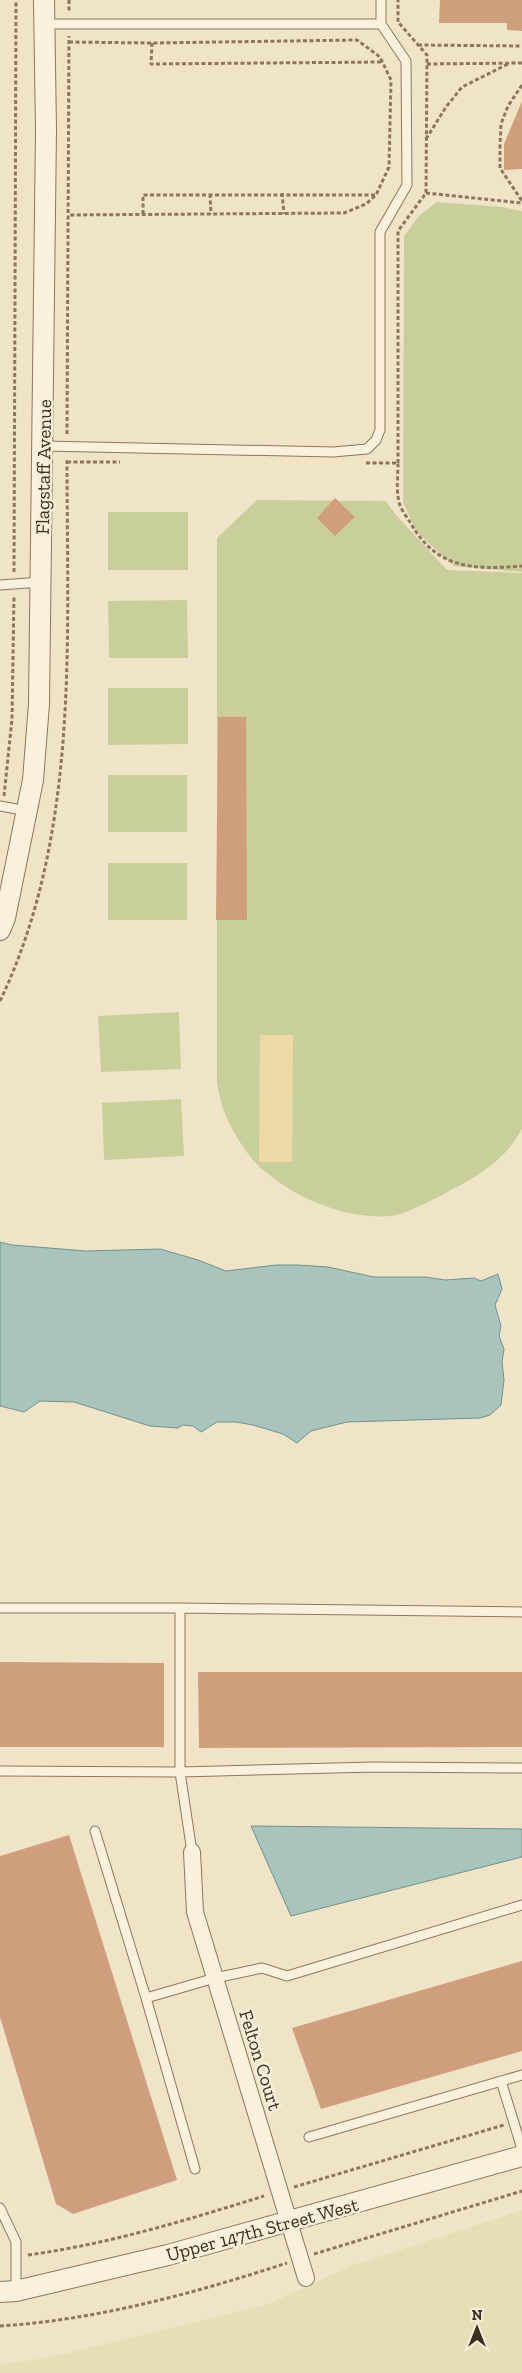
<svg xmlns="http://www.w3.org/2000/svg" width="522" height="2373" viewBox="0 0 522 2373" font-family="'Zilla Slab',serif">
  <rect width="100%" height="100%" fill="#f0e4c8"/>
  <path fill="#e6deb5" d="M522 2210V2373H0V2365L51 2357 266 2305 351 2266Z"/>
  <path fill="#c9cf9b" d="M437 202 502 207 522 211V572L454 566 416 531 403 502 404 236 419 216Z
    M257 500 386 501 396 515 447 570 522 573V1128C510 1155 480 1175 455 1188 440 1196 407 1214 392 1216 347 1220 296 1199 262 1169 247 1156 234 1134 226 1116 221 1106 219 1093 217 1083V538Z
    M108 512H188V570H108Z
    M187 600 188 658H109L108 601Z
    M108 688H188V744L108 745Z
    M108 775H187V832H108Z
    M108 863H187V920H108Z
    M179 1012 181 1069 101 1072 98 1016Z
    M181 1099 184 1156 104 1160 102 1103Z"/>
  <path fill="#ecd9a5" d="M260 1035H293L292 1162H259Z"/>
  <path fill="#a9c4bc" stroke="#6f938a" d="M0 1242 12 1245 86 1251 160 1249 198 1260 226 1271 276 1265H298L328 1267 374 1277H426L445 1280 474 1278 481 1281 498 1274 502 1289 495 1305 501 1326 499 1336 504 1349 502 1362 504 1380 501 1405 490 1415 480 1418 347 1422 311 1431 297 1443 283 1434 253 1425 236 1422H217L201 1432 193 1426 183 1425 178 1428 150 1426 74 1402 40 1401 24 1412 0 1406Z
    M251 1826 522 1829V1857L291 1916Z"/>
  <path fill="#cf9f7d" d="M440 0H522V31L507 30V23H439Z
    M522 101V169L504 170V144Z
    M335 498 355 517 335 536 317 518Z
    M218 717H246L247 920H216Z
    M0 1662 164 1663V1747H0Z
    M198 1672H522V1747L199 1748Z
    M69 1835 177 2180 73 2214 56 2204 0 2017V1856Z
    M522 1961V2051L321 2109 292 2028Z"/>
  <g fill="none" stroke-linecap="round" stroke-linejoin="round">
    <g stroke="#8d765c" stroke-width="11">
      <path id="service" d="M44 24H381
        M43 446 333 452 367 449 376 440 380 430V232L407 185 406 61 381 24V0
        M0 585 41 582
        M0 806 27 811
        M0 1608H180
        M0 1771 180 1772V1608L522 1612
        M95 1831 146 1998 215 1978 262 1968 287 1976 522 1905
        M192 1852 180 1772 374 1767 522 1768
        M146 1998 195 2169
        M501 2081 522 2149
        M309 2137 522 2075
        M0 2208 16 2242V2291"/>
    </g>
    <g stroke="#8d765c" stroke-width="18">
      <path id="minor" d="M192 1852 195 1912 306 2278"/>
    </g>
    <g stroke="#8d765c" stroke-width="22">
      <path id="tertiary" d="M0 930 5 918 33 780 39 704 46 130 44 0
        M0 2292 16 2291 168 2255 522 2156"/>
    </g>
    <path stroke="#8d765c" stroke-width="3" stroke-dasharray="4 2.5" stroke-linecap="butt" d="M69 0V12
      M69 42 152 43 357 40 380 57 391 80 389 167 376 195 366 204 344 213 69 215
      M152 43 151 64 382 62
      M418 45 522 46
      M427 64 522 63
      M522 85 508 106 501 124 500 146V168L522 201
      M426 139 446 107 462 87 510 63
      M282 193 284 214
      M426 193 522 203
      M210 194 211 214
      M143 214V195H376
      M67 434 69 36
      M67 462H120
      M366 463H398C398 475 396 490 399 502 400 508 406 516 410 522 436 569 473 570 522 566
      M398 463V231L426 193 427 55 398 22V0
      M14 572 16 0
      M4 796 12 719 14 595
      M0 1001C80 834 67 639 67 458
      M294 2187 504 2125
      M314 2254 522 2191
      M28 2255C109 2244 187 2220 264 2196
      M0 2326C97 2320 195 2293 287 2263"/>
    <use href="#service" stroke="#faf1dc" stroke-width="9"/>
    <use href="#minor" stroke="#faf1dc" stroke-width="16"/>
    <use href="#tertiary" stroke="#faf1dc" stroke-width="20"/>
  </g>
  <g text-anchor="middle" stroke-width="5" stroke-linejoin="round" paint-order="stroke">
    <g font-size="19" fill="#3d2e20" stroke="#f7eed8">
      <text transform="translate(43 467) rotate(-89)" y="7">Flagstaff Avenue</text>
      <text transform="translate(261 2060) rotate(73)" y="7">Felton Court</text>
      <text transform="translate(262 2229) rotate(-15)" y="7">Upper 147th Street West</text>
    </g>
  </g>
  <g transform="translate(477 2328)" stroke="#f7eed8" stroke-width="4" paint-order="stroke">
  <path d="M0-4L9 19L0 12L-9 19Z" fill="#3d2e20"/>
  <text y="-8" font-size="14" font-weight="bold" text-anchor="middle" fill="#3d2e20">N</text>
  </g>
</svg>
